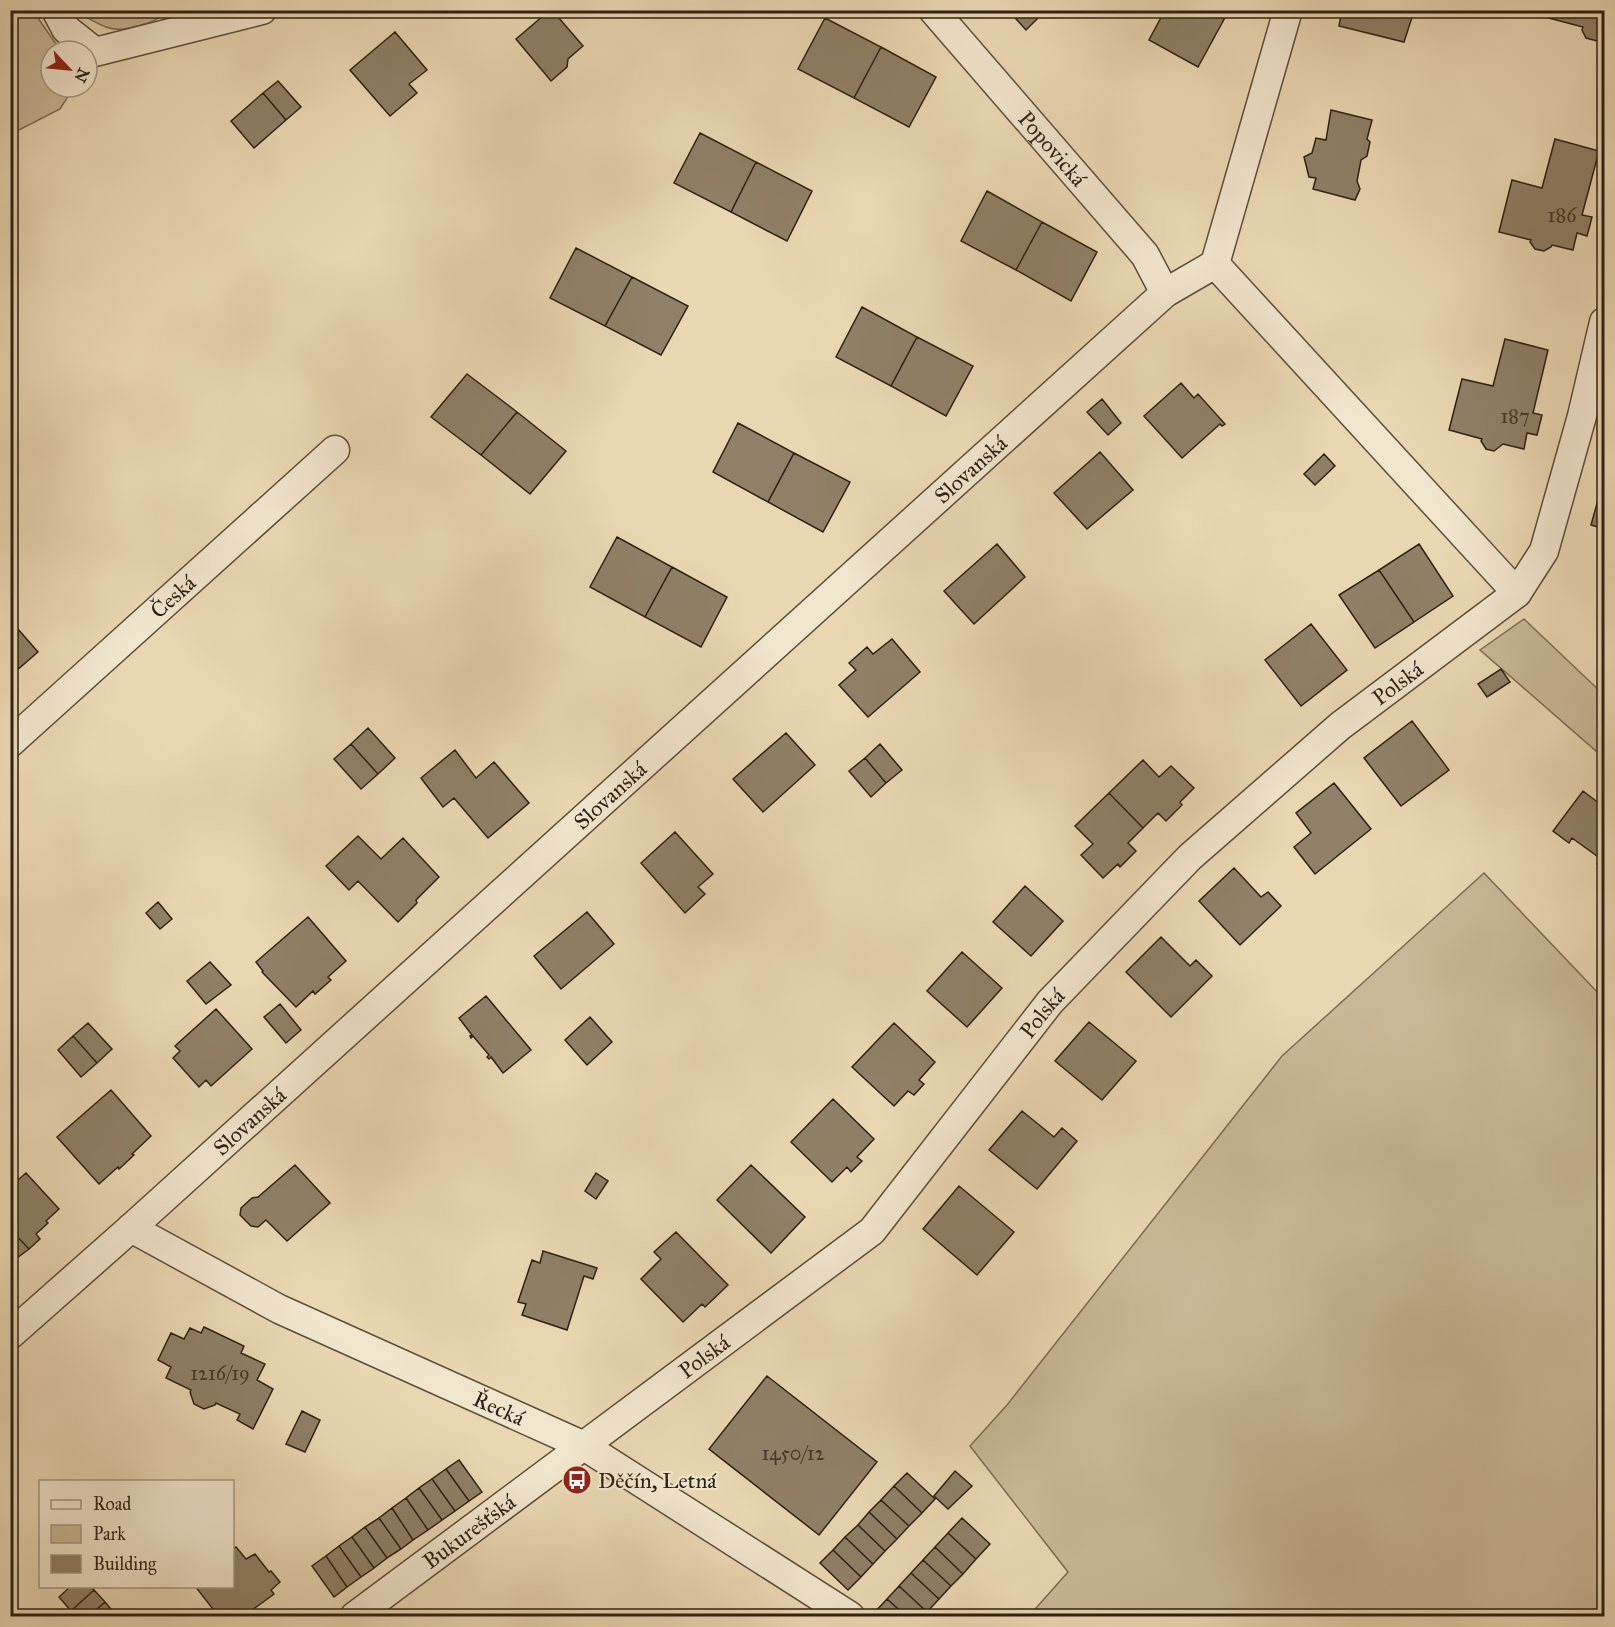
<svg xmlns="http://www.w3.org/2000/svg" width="1615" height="1627" viewBox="0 0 1615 1627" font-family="'IM FELL Great Primer',serif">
  <rect width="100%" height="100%" fill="#e9d7b2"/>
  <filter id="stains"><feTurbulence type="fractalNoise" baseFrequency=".00333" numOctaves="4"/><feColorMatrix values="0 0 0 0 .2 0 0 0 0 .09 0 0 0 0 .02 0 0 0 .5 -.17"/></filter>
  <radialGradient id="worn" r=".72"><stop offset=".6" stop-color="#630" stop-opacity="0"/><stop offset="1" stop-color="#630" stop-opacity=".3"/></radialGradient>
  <path fill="#c9b897" stroke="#7b6c56" stroke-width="1.5" d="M11 10 33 11 61 51H51V87H72L69 95 60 109 11 134Z
    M75 11 170 10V11C156 22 123 34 106 27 95 23 85 16 75 11Z
    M1524 619 1604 695V758L1480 650Z
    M1484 873 1601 996 1604 994V1616H1029L1068 1572 970 1446 1007 1405 1282 1056Z"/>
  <path fill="#8f8067" stroke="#2d2115" stroke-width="1.5" d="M550 10H552L583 46 568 59 567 67 551 81 516 39Z
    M1008 10H1046L1026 30Z
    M1165 10H1224L1228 12 1198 67 1149 40Z
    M1342 10H1398V12L1413 14 1404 42 1339 26Z
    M1538 10H1604V36L1597 41 1586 38 1582 30 1583 27 1537 15Z
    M825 18 881 47 854 98 798 69Z
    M395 32 427 70 409 84 417 93 390 116 350 70Z
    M881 47 936 77 909 127 854 98Z
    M278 81 301 107 286 120 263 93Z
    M263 93 286 120 254 148 231 121Z
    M1331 110 1372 120 1367 139 1370 142 1367 156 1361 160 1357 181 1360 189 1355 200 1313 189 1316 178 1309 177 1304 157 1312 153 1316 138 1326 140Z
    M700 133 756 162 731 212 674 183Z
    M1555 139 1599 151 1582 215 1592 217 1587 236 1577 233 1573 250 1552 245 1551 247 1544 251 1535 249 1530 242 1531 240 1499 232 1512 180 1542 188Z
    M756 162 812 191 787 241 731 212Z
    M987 191 1042 222 1016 270 961 241Z
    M1042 222 1097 252 1071 301 1016 270Z
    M576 248 632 277 605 326 550 298Z
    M632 277 688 306 661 355 605 326Z
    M862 307 917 337 891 386 836 357Z
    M917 337 973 366 946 416 891 386Z
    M1505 339 1548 350 1533 413 1542 415 1537 435 1527 433 1524 449 1503 444 1494 451 1486 449 1481 441 1482 439 1449 430 1462 379 1493 386Z
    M467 374 517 412 481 455 431 417Z
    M1181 383 1194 398 1198 394 1225 424 1222 426 1220 424 1182 458 1144 416Z
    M1102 399 1121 423 1108 435 1087 412Z
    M517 412 566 451 530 494 481 455Z
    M738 423 794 453 768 502 713 472Z
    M1100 452 1133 490 1087 529 1054 493Z
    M794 453 850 482 823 532 768 502Z
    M1324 454 1335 466 1315 485 1304 474Z
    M1604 478V529L1591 525Z
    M617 537 672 567 645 617 590 587Z
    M997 544 1025 577 974 624 944 591Z
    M1419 544 1453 596 1414 622 1379 570Z
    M672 567 727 597 701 647 645 617Z
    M1379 570 1414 622 1375 648 1339 595Z
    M10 620 38 652 10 676Z
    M1311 624 1347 670 1301 706 1265 660Z
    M892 639 920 672 868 717 839 685 856 670 849 663 867 647 873 654Z
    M1501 669 1510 682 1487 697 1478 684Z
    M1412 721 1449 770 1401 806 1364 758Z
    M368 728 395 758 378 774 351 744Z
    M786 733 815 765 763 812 733 779Z
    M351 744 378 774 361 789 334 759Z
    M880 744 902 770 886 783 865 758Z
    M455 750 476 778 494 762 529 803 488 838 454 798 443 807 421 778Z
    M865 758 886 783 871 797 849 771Z
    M1143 760 1159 777 1171 766 1194 788 1180 802 1182 805 1166 821 1158 813 1143 828 1109 793Z
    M1334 783 1371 829 1315 874 1294 847 1311 833 1296 813Z
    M1583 791 1604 807V869L1597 864 1601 859 1572 838 1569 843 1553 831Z
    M1109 793 1143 828 1128 843 1136 851 1120 867 1118 864 1103 878 1081 855 1093 844 1075 826Z
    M675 832 713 874 698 887 705 894 685 913 641 863Z
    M358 836 381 859 403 838 439 877 416 900 417 903 398 922 358 881 349 890 326 866Z
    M1234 868 1261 897 1268 892 1281 906 1240 945 1199 901Z
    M1025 886 1063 921 1031 956 993 922Z
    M158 902 172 919 160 929 146 913Z
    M587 912 614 944 561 989 534 956Z
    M308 917 346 961 328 977 331 980 315 994 313 991 296 1007 262 972 263 971 256 962Z
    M1161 937 1190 966 1196 960 1212 976 1171 1017 1126 972Z
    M962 952 1002 988 967 1027 927 991Z
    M210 962 231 985 206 1004 187 981Z
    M486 996 531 1050 503 1073 491 1057 489 1059 487 1057 489 1055 473 1036 471 1038 470 1036 472 1035 459 1018Z
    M280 1004 301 1030 286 1043 264 1017Z
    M216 1009 252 1049 211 1086 206 1080 199 1087 173 1058 180 1051 175 1046Z
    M590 1017 612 1042 587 1065 565 1040Z
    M1089 1022 1136 1061 1102 1100 1055 1061Z
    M88 1023 112 1049 97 1063 73 1036Z
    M894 1023 935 1062 919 1080 924 1084 914 1095 908 1091 894 1106 852 1067Z
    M73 1036 97 1063 81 1077 58 1050Z
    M111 1090 151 1136 132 1154 134 1155 119 1169 118 1167 99 1184 57 1137Z
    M833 1099 874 1139 857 1157 862 1161 851 1172 847 1167 832 1182 791 1142Z
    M1022 1111 1054 1137 1062 1128 1077 1141 1037 1189 989 1150Z
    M295 1165 330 1203 287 1241 266 1220 258 1227 251 1226 240 1215 241 1208 252 1198 258 1197Z
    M751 1165 805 1217 771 1253 717 1200Z
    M26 1173 59 1209 46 1221 48 1223 36 1234 40 1239 29 1249 10 1229V1187Z
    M596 1173 608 1181 596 1199 585 1191Z
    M959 1186 1014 1232 977 1275 923 1229Z
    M10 1229 29 1249 17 1258 13 1254 10 1256Z
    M676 1232 728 1285 705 1307 702 1304 683 1322 641 1279 661 1259 654 1252Z
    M543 1251 597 1268 593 1279 584 1276 567 1330 522 1315 526 1304 518 1302 532 1260 540 1263Z
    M204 1327 244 1346 241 1353 265 1364 257 1380 273 1389 253 1429 237 1420 240 1414 216 1403 215 1405 204 1409 194 1404 190 1392 191 1390 166 1378 171 1367 158 1360 171 1333 184 1339 190 1328 201 1333Z
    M767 1376 877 1462 819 1535 709 1449Z
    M302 1411 320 1420 305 1452 286 1444Z
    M459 1460 482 1492 469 1501 446 1469Z
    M446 1469 469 1501 455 1511 432 1479Z
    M955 1471 972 1486 948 1509 934 1496Z
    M907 1473 935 1499 922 1513 894 1486Z
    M432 1479 455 1511 442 1520 419 1488Z
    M894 1486 922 1513 909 1526 881 1500Z
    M419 1488 442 1520 428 1530 406 1498Z
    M406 1498 428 1530 413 1540 392 1508Z
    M881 1500 909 1526 897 1539 869 1512Z
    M392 1508 413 1540 401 1549 379 1518Z
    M869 1512 897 1539 885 1551 858 1525Z
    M379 1518 401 1549 387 1558 365 1527Z
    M962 1518 990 1544 976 1559 948 1533Z
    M858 1525 885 1551 873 1564 845 1537Z
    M365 1527 387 1558 374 1568 352 1537Z
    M948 1533 976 1559 963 1574 935 1547Z
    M352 1537 374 1568 361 1577 339 1546Z
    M845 1537 873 1564 861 1577 833 1550Z
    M339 1546 361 1577 347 1587 326 1556Z
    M236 1547 246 1559 255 1554 269 1572 271 1571 280 1582 271 1590 274 1594 244 1616H216V1613L195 1586H232V1549Z
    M935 1547 963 1574 951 1586 923 1560Z
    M833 1550 861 1577 848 1590 820 1563Z
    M326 1556 347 1587 334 1597 312 1566Z
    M923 1560 951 1586 939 1599 911 1573Z
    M911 1573 939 1599 927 1612 899 1586Z
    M71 1586H91L94 1590 71 1611 59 1597Z
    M899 1586 927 1612 923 1616H906L887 1599Z
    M94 1590 105 1602 89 1616H76L71 1611Z
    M887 1599 906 1616H878L874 1613Z
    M105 1602 116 1615 114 1616H89Z"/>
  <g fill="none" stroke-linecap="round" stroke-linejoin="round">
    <g stroke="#5c4e3c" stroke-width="31">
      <g id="minor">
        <path d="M56 10 66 29 95 52 262 10"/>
        <path id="s1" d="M933 10 1145 255 1165 293"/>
        <path d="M1215 264 1517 593"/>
        <path d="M1215 264 1288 10"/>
        <path id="s2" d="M10 743 335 450"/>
        <path id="s3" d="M131 1228 279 1309 584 1446 850 1616"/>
        <path id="s4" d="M10 1335 131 1228 1165 293 1215 264"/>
        <path id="s5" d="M355 1616 872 1231 1050 1002 1190 857 1340 726 1517 593 1544 551 1582 416 1604 322"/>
      </g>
    </g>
    <use href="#minor" stroke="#f1e5cd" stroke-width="28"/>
  </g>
  <defs>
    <g id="bus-disc" transform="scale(1.5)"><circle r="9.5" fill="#8f2418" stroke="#f1e5cd"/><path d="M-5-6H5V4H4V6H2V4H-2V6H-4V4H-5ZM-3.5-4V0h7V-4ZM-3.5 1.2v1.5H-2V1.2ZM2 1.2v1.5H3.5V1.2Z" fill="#fff"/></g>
  </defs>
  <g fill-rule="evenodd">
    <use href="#bus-disc" x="577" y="1480"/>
  </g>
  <g text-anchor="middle" stroke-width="4.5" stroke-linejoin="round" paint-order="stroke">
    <g font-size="20" fill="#46392a">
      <text x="1562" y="222">186</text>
      <text x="1515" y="423">187</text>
      <text x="220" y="1380">1216/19</text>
      <text x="793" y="1460">1450/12</text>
    </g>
    <g font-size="22" fill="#2d2115" stroke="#f1e5cd">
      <text dy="8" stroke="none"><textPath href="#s1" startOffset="183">Popovická</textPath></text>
      <text dy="8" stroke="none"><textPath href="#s4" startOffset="1293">Slovanská</textPath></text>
      <text dy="8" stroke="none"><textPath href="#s2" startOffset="219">Česká</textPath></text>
      <text dy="8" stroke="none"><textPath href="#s5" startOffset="1407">Polská</textPath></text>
      <text dy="8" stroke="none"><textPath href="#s4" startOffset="807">Slovanská</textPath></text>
      <text dy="8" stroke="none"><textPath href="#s5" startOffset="921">Polská</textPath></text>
      <text dy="8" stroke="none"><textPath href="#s4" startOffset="321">Slovanská</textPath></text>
      <text dy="8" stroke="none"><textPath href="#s5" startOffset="435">Polská</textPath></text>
      <text dy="8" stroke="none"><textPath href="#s3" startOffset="410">Řecká</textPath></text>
      <text dy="8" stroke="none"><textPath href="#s5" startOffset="142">Bukurešťská</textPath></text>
    </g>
    <g font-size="22" fill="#2d2115" stroke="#f1e5cd" text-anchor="start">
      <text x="598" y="1488">Děčín, Letná</text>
    </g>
  </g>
  <rect width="1615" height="1627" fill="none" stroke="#e9d7b2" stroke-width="36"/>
  <rect x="12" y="12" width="1591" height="1603" fill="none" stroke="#2d2115" stroke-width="3"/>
  <rect x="18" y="18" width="1579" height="1591" fill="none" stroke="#2d2115" stroke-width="1.5"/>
  <rect x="39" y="1480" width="195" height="108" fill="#f1e5cd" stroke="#a39783" stroke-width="1.5"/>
  <rect x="51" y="1500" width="30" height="9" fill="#f1e5cd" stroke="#a39783" stroke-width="1.5"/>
  <text x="93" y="1510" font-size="18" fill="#2d2115">Road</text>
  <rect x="51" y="1525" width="30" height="18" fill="#c9b897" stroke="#a39783" stroke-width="1.5"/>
  <text x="93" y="1540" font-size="18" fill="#2d2115">Park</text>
  <rect x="51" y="1555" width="30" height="18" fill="#8f8067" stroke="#a39783" stroke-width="1.5"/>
  <text x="93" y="1570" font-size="18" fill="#2d2115">Building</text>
  <g transform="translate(69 69) rotate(116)"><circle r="28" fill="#f1e5cd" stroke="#a39783" stroke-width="1.5"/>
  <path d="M0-4.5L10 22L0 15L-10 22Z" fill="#8f2418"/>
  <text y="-9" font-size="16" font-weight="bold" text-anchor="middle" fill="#2d2115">N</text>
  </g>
  <rect width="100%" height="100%" filter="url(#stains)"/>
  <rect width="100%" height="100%" fill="url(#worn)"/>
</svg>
